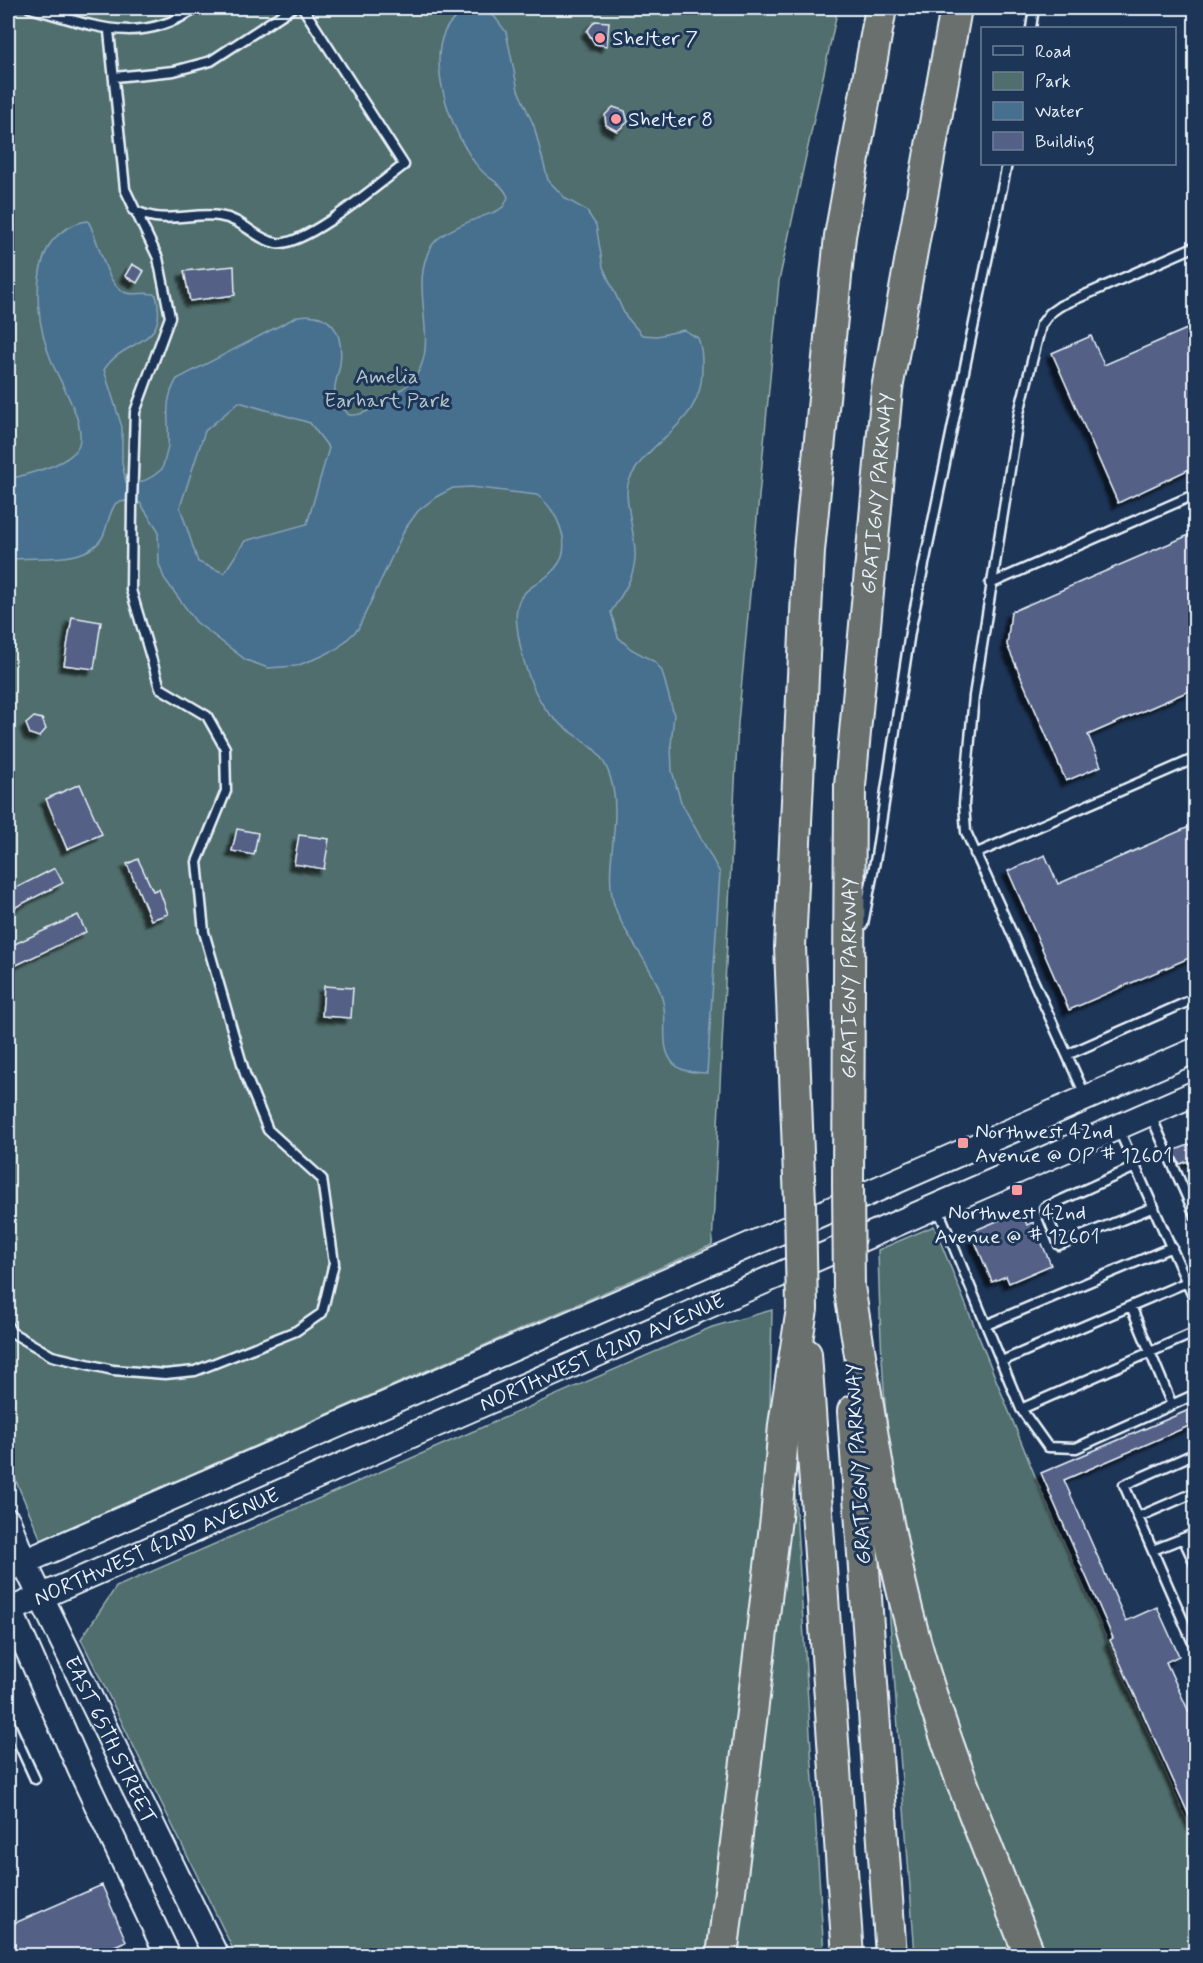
<svg xmlns="http://www.w3.org/2000/svg" width="1203" height="1963" viewBox="0 0 1203 1963" font-family="Mynerve,sans-serif">
  <defs>
    <filter id="shadow"><feDropShadow dx="-5.5" dy="5.5" stdDeviation="1.5" flood-color="#0009"/></filter>
  </defs>
  <rect width="100%" height="100%" fill="#1d3557"/>
  <filter id="ink" filterUnits="userSpaceOnUse"><feTurbulence type="fractalNoise" baseFrequency=".0167" numOctaves="2"/><feDisplacementMap in="SourceGraphic" scale="12" xChannelSelector="R" yChannelSelector="G"/><feConvolveMatrix kernelMatrix="1 2 1 2 8 2 1 2 1" color-interpolation-filters="sRGB"/></filter>
  <g filter="url(#ink)">
    <path fill="#506e6d" stroke="#9cb0b2" stroke-width="1.5" d="M8 8H838L779 281 738 723 712 1245 41 1540 8 1462Z
      M934 1226 1035 1476 1195 1839V1955H1047C1017 1898 995 1835 974 1774 942 1681 911 1588 895 1490 883 1413 880 1328 878 1250Z
      M772 1310 769 1457 714 1955H236L81 1639 116 1587 712 1327Z
      M793 1463 824 1955 731 1956Z
      M886 1567 1023 1955H915Z"/>
    <path fill="#476f8f" stroke="#87a3b9" stroke-width="1.5" fill-rule="evenodd" d="M478 9 494 16 506 32 518 90 534 126 548 180 566 199 586 210 596 225 603 267 625 315 642 335 657 336 684 330 698 338C702 348 702 358 702 369 703 426 649 436 629 481 622 497 637 537 635 558 634 579 622 594 611 612L618 637 631 649 655 662 662 671 674 715 671 745 672 771 681 802 720 873 707 1073C695 1072 682 1073 673 1063 659 1047 668 1022 663 1002 655 965 619 933 612 896 606 861 620 824 613 788 603 738 573 742 547 711 530 689 520 653 517 626 511 583 543 589 559 563 572 541 555 508 537 495L471 487 453 488 436 497 418 511 405 529 358 629 338 648 320 657 296 666 268 668 246 660 196 622 164 578 159 564 158 530 140 503 125 501 116 503C108 514 108 527 102 538 84 566 33 555 8 560V477L14 478C32 472 64 466 76 450 91 431 61 384 53 365 38 330 30 278 50 244 58 232 75 222 88 221 99 239 105 284 124 292 134 297 146 290 156 295 170 348 124 337 104 370L122 427V463L126 482C140 486 152 478 162 469 164 462 167 453 168 445 170 419 162 404 177 379L298 316C332 311 344 333 340 364 339 373 334 383 335 391 336 401 343 408 349 415 364 416 373 408 385 400 396 392 409 387 417 374 440 339 406 282 433 244 442 230 481 217 497 211L504 206 508 197C503 185 495 182 486 175 478 168 471 158 466 149 444 113 413 18 478 9ZM239 402 310 423 329 448 307 524 245 541 224 573 198 562 180 507 205 431Z"/>
    <path fill="#546087" stroke="#e8f1f8" stroke-width="1.5" filter="url(#shadow)" d="M595 21 609 22 607 46 595 44 587 31Z
      M613 107 625 111 628 122 617 131 606 125 605 115Z
      M132 264 144 271 137 283 125 276Z
      M234 266 235 295 190 301 184 271Z
      M1196 325V466L1118 503 1052 353 1091 336 1104 365Z
      M1196 532V688L1088 735 1101 766 1066 781 1007 645 1011 612Z
      M72 617 101 622 94 669 64 665Z
      M34 717 42 719 46 729 39 737 30 734 26 724Z
      M80 784 102 834 67 849 46 799Z
      M1196 824V955L1069 1010 1008 871 1045 855 1058 884Z
      M237 829 258 833 254 855 232 851Z
      M299 835 329 839 324 869 294 864Z
      M138 859 153 891 159 889 168 914 151 920 127 864Z
      M55 868 63 883 8 911V892Z
      M78 915 86 932 8 969V947Z
      M324 986 353 988 351 1018 322 1016Z
      M1196 1142V1158L1180 1164 1173 1151Z
      M1021 1211 1027 1225 1033 1222 1051 1265 1009 1283 1006 1276 992 1282 971 1232Z
      M1196 1407V1423L1064 1480 1126 1621 1157 1607 1179 1656 1166 1662 1189 1712 1196 1709V1831L1110 1640 1113 1638 1041 1473Z
      M102 1885 126 1941 103 1951 105 1956H8V1926Z"/>
    <g fill="none" stroke-linecap="round" stroke-linejoin="round">
      <g stroke="#e8f1f8" stroke-width="13">
        <path id="service" d="M30 8C91 24 137 48 196 8
          M1031 28 1034 8
          M115 77 174 71 211 61 292 8
          M133 210C140 213 148 216 155 217 176 220 198 213 219 216 243 219 255 239 276 243 304 248 380 183 404 165L303 8
          M990 584 1196 494
          M975 854 1196 758
          M863 924 876 856 910 632 1007 164
          M1069 1054 1196 998
          M1086 1097 966 832 964 804 974 696 1019 413 1041 325 1050 313 1060 306 1196 246
          M1151 1116 1196 1217
          M1119 1130 1196 1303
          M1135 1167 1044 1208 1059 1245 1154 1207
          M938 1209 1021 1409 1048 1447 1076 1448 1196 1394
          M1131 1306 1172 1405
          M986 1325 1172 1247
          M8 1326 11 1332 52 1356 113 1370 165 1374 195 1371 296 1331 322 1313 334 1263 322 1179 268 1130 245 1074 204 932 197 862 226 791 225 748 207 716 160 688 131 590 132 505 135 412 170 317 158 258 125 189 109 31
          M1002 1361 1187 1282
          M1021 1409 1196 1332
          M1196 1453 1124 1485 1196 1650
          M1138 1517 1196 1492
          M1183 1538 1196 1566
          M1153 1550 1196 1533
          M8 1720 35 1779"/>
      </g>
      <g stroke="#e8f1f8" stroke-width="28">
        <g id="secondary">
          <path id="s1" d="M8 1521 24 1562 216 1956"/>
          <path d="M8 1569 1196 1050"/>
          <path d="M8 1605 81 1771 168 1956"/>
          <path id="s2" d="M8 1611 1196 1093"/>
        </g>
      </g>
      <g stroke="#e8f1f8" stroke-width="34">
        <g id="motorway">
          <path id="s3" d="M848 1184 850 786 887 389 956 8"/>
          <path d="M800 1203 790 947 809 551 840 236 881 8"/>
          <path d="M849 1287C869 1405 883 1525 915 1640 945 1748 989 1851 1030 1956"/>
          <path d="M806 1354 848 1956"/>
          <path d="M853 1411 891 1956"/>
          <path d="M722 1956 776 1518 784 1425 802 1309"/>
        </g>
      </g>
      <use href="#service" stroke="#1d3557" stroke-width="8"/>
      <use href="#secondary" stroke="#1d3557" stroke-width="24"/>
      <use href="#motorway" stroke="#6b706d" stroke-width="30"/>
      <g stroke="#e8f1f8" stroke-width="34" stroke-linecap="butt">
        <path id="motorway-bridge" d="M848 1184 849 1287
          M800 1203 802 1309"/>
      </g>
      <use href="#motorway-bridge" stroke="#6b706d" stroke-width="30"/>
    </g>
  </g>
  <g fill="#ff9aa2" stroke="#1d3557" stroke-width="2">
    <circle cx="600" cy="38" r="6"/>
    <circle cx="616" cy="119" r="6"/>
    <rect x="957" y="1137" width="12" height="12" rx="3"/>
    <rect x="1011" y="1184" width="12" height="12" rx="3"/>
  </g>
  <g text-anchor="middle" stroke-width="6" stroke-linejoin="round" paint-order="stroke">
    <g font-size="21" fill="#e8f1f8" stroke="#1d3557" text-anchor="start">
      <text x="612" y="45">Shelter 7</text>
      <text x="628" y="126">Shelter 8</text>
      <text x="975" y="1138">Northwest 42nd<tspan x="975" dy="24">Avenue @ OP # 12601</tspan></text>
      <text x="1017" y="1219" text-anchor="middle">Northwest 42nd<tspan x="1017" dy="24">Avenue @ # 12601</tspan></text>
    </g>
    <g font-size="21" fill="#b3c3c7" stroke="#1d3557">
      <text x="387" y="383">Amelia<tspan x="387" dy="24">Earhart Park</tspan></text>
    </g>
    <g font-size="21" fill="#e8f1f8" stroke="#1d3557">
      <text dy="7" stroke="none"><textPath href="#s3" startOffset="692">GRATIGNY PARKWAY</textPath></text>
      <text dy="7" stroke="none"><textPath href="#s3" startOffset="206">GRATIGNY PARKWAY</textPath></text>
      <text dy="7" stroke="none"><textPath href="#s2" startOffset="648">NORTHWEST 42ND AVENUE</textPath></text>
      <text transform="translate(858 1464) rotate(-93)" y="7">GRATIGNY PARKWAY</text>
      <text dy="7" stroke="none"><textPath href="#s2" startOffset="162">NORTHWEST 42ND AVENUE</textPath></text>
      <text dy="7" stroke="none"><textPath href="#s1" startOffset="242">EAST 65TH STREET</textPath></text>
    </g>
  </g>
  <rect width="1203" height="1963" fill="none" stroke="#1d3557" stroke-width="30"/>
  <rect x="15" y="15" width="1173" height="1933" fill="none" stroke="#e8f1f8" stroke-width="2" filter="url(#ink)"/>
  <rect x="981" y="27" width="195" height="138" fill="#1d3557" stroke="#6e8097" stroke-width="1.5"/>
  <rect x="993" y="46" width="30" height="9" fill="#1d3557" stroke="#6e8097" stroke-width="1.5"/>
  <text x="1035" y="57" font-size="18" fill="#e8f1f8">Road</text>
  <rect x="993" y="72" width="30" height="18" fill="#506e6d" stroke="#6e8097" stroke-width="1.5"/>
  <text x="1035" y="87" font-size="18" fill="#e8f1f8">Park</text>
  <rect x="993" y="102" width="30" height="18" fill="#476f8f" stroke="#6e8097" stroke-width="1.5"/>
  <text x="1035" y="117" font-size="18" fill="#e8f1f8">Water</text>
  <rect x="993" y="132" width="30" height="18" fill="#546087" stroke="#6e8097" stroke-width="1.5"/>
  <text x="1035" y="147" font-size="18" fill="#e8f1f8">Building</text>
</svg>
